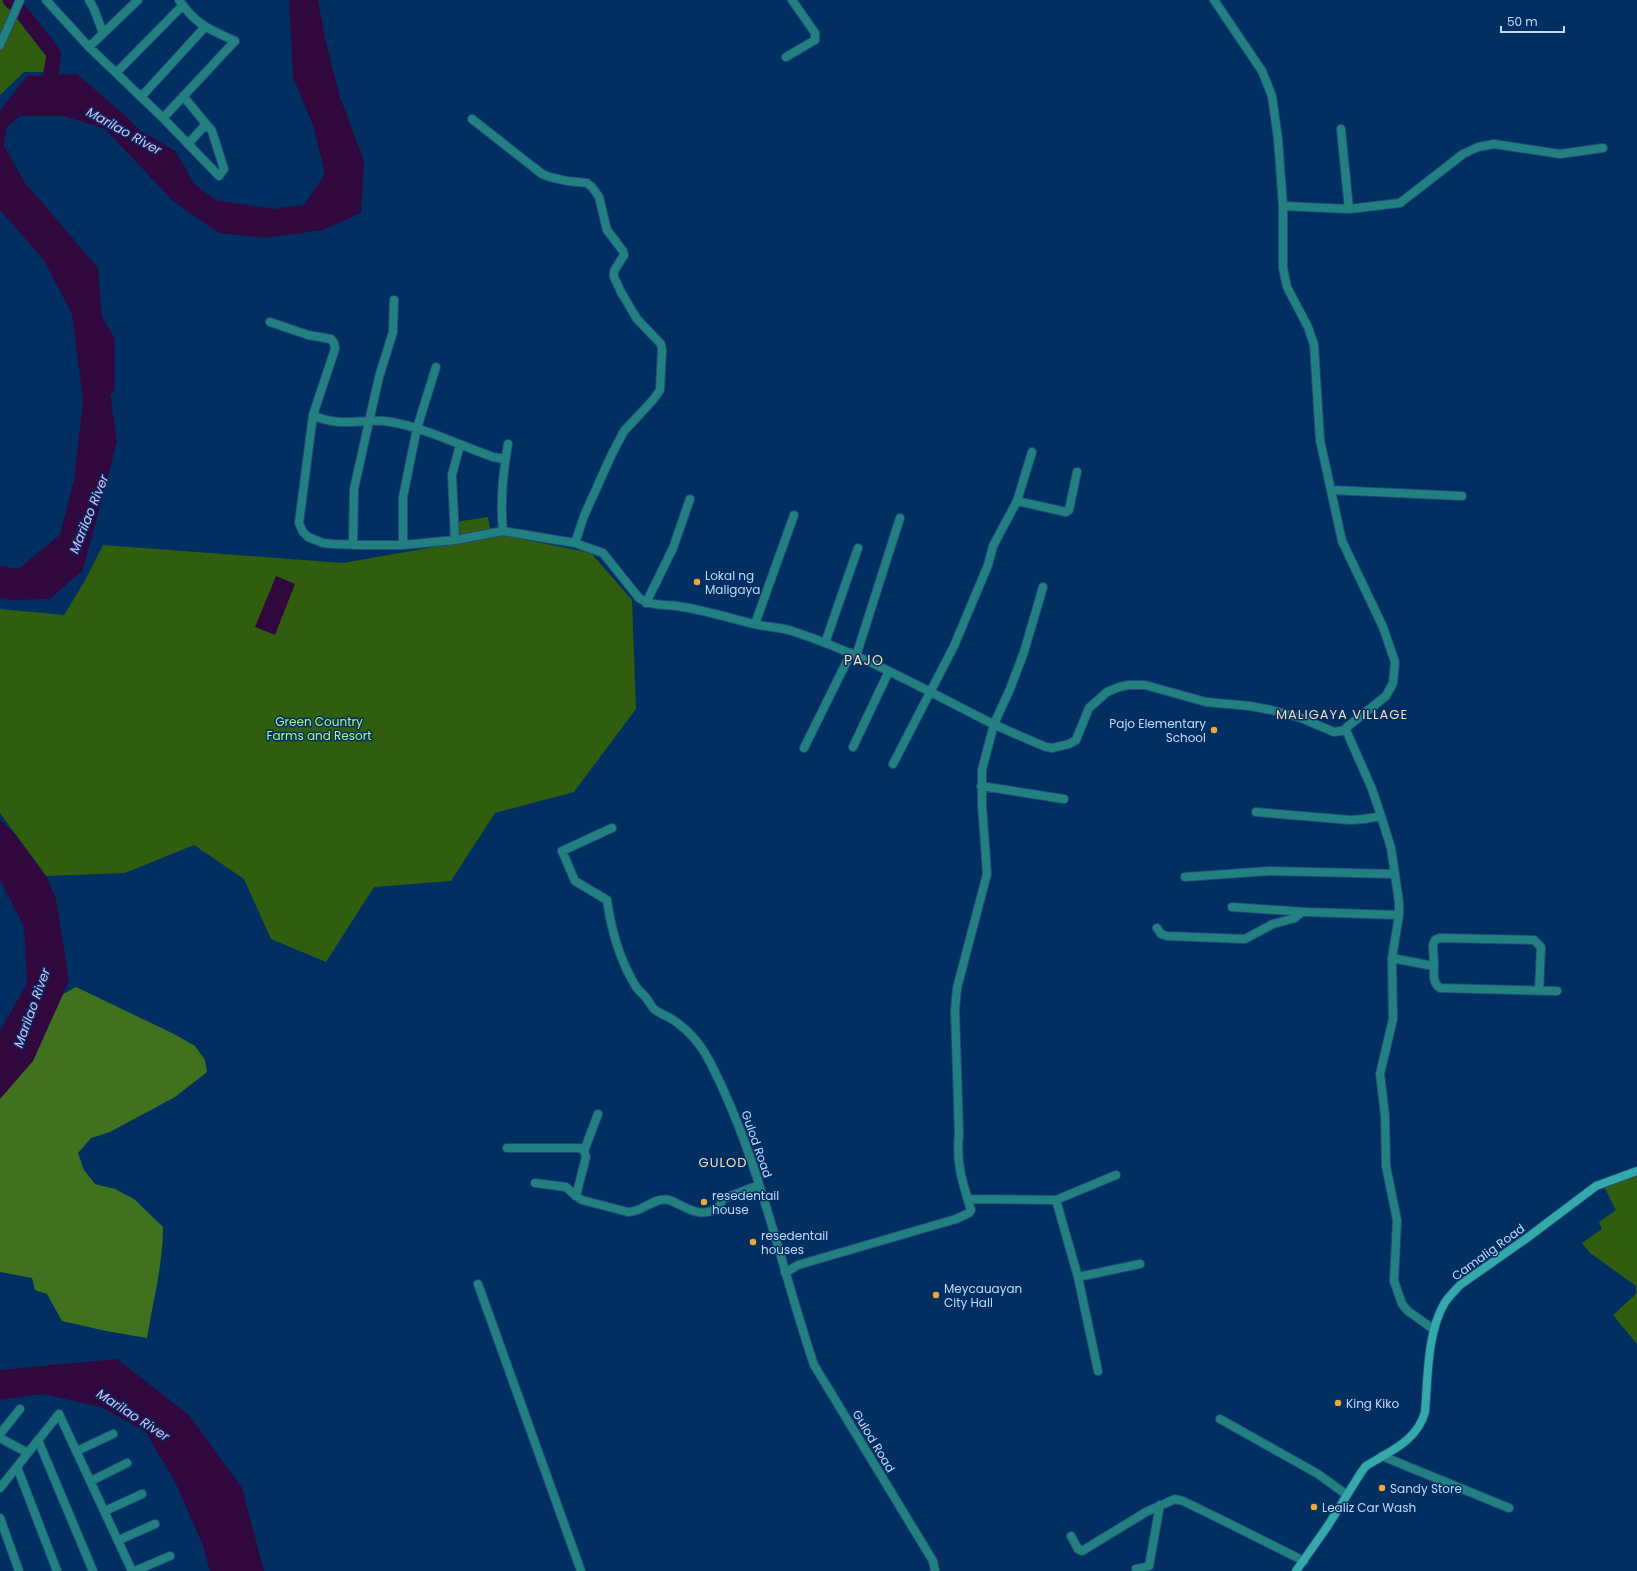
<svg xmlns="http://www.w3.org/2000/svg" width="1637" height="1571" font-family="Poppins,sans-serif">
<style>
.green{fill:#305d0e}
.forest{fill:#3f711e}
.water{fill:#30083e}
.lines{fill:none;stroke-linecap:round;stroke-linejoin:round}
.river{stroke:#30083e;stroke-width:15}
.street-casing{stroke:#214a7a;stroke-width:10}
.secondary-casing{stroke:#214a7a;stroke-width:10}
.street{stroke:#238081;stroke-width:8}
.secondary{stroke:#34a9a9;stroke-width:8}
.poi-dot{fill:#eca93a;stroke:#022f62;stroke-width:1.5}
.labels{text-anchor:middle;dominant-baseline:central;stroke-width:3;stroke-linejoin:round;paint-order:stroke}
.poi-label{font-size:12px;fill:#c2daf9;stroke:#022f62;text-anchor:start}
.park-label{font-size:12px;fill:#aff58a;stroke:#022f62}
.street-label{font-size:12px;fill:#c2daf9;stroke:#022f62}
.water-label{font-size:13px;font-style:italic;fill:#e4baf6;stroke:#022f62}
.neighbourhood-label{font-size:13px;letter-spacing:1px;fill:#fbdeb7;stroke:#022f62}
.quarter-label{font-size:14px;letter-spacing:1px;fill:#fbdeb7;stroke:#022f62}
</style>
<rect width="100%" height="100%" fill="#022f62"/>
<path class="green" d="M0 0H6L26 22 51 54 43 72H24L0 95Z
M488 517 491 533 458 539 455 522Z
M502 535 591 553 632 600 636 709 574 792 495 813 451 881 374 887 326 962 271 939 244 879 194 845 125 873 46 876 0 813V609L64 615 86 579 103 545 343 563Z
M1637 1171V1344L1613 1315 1636 1294V1286L1590 1253 1582 1243 1602 1229 1599 1222 1616 1210 1602 1183Z"/>
<path class="forest" d="M76 987 174 1034 195 1046 205 1060 207 1072 175 1097 110 1132 91 1138 78 1153 84 1170 95 1184 115 1189 134 1199 163 1227C163 1264 153 1302 147 1338L106 1331 62 1321 47 1294 35 1290 32 1278 0 1272V1085L54 999Z"/>
<path class="water" d="M289 0H318L325 39 340 97 364 161 361 213 323 230 265 238 219 233 174 202 105 129 64 116H20L7 127 0 167 29 187 98 268 105 356 117 442 83 570 50 599 12 600 0 598V566L18 569 60 535 74 480 83 401 72 314 43 259 0 210V111L27 76 77 74 127 117 177 170 215 200 273 209 304 205 325 174 314 128 293 77Z
M276 576 295 584 275 635 255 627Z
M0 820 15 834 46 876 56 899 69 981 33 1061 0 1099V1031L27 983 24 927 0 880Z
M117 1359 189 1415 242 1488 264 1571H210L202 1543 175 1482 145 1431 101 1407 43 1394 0 1400V1370Z"/>
<g class="lines">
<path class="river" d="M10 0 13 3
M22 13 54 54 48 94
M140 139 170 157 189 189
M0 154 22 193
M94 318 107 340V388"/>
<defs>
<path id="street" d="M46 0 89 47 163 118 235 41C209 29 196 25 179 0
M89 0 94 9 103 33
M0 45 20 0
M89 47 138 0
M786 57 815 40V33L792 0
M116 73 183 5
M141 97 205 27
M163 118 219 176 224 169 212 131 183 96
M472 119 542 174 550 177 567 181 587 183 592 187 599 197 607 230 623 251 624 255 614 271V277L621 292 637 319 661 344 662 350 660 390 653 400 624 431 611 456 584 516 575 543
M1341 129 1349 209
M188 144 206 124
M1283 206 1349 209 1400 203 1463 154 1478 147 1494 144 1560 154 1603 148
M270 322 308 335 331 339 334 343 335 349 313 415C341 429 363 417 391 422 426 428 459 445 493 457L505 459
M313 415 299 523 303 532 308 537 323 543 333 544 362 545H403L455 540 503 531 575 543 603 553 639 598C652 607 667 604 683 607 707 611 730 618 754 624 766 627 780 627 792 631 863 654 927 691 993 724 1011 732 1029 740 1046 747L1052 748 1069 744 1076 740 1089 708 1107 692 1119 687 1129 685H1145L1206 702 1250 706 1271 710 1301 718 1334 732 1346 730 1347 727 1386 696 1393 683 1395 662 1383 627 1342 541 1320 440 1314 345 1308 327 1287 287 1283 268V206L1278 139 1272 96 1262 71 1214 0
M1331 490 1462 496
M1017 501 1066 512 1069 510 1077 472
M503 531C500 503 503 472 508 444
M455 540 452 475 460 445
M353 545 354 489 379 377 393 332 394 300
M403 545V497L417 428 436 367
M646 603 673 548 690 499
M755 624 794 515
M825 643 858 548
M856 656 900 518
M1346 730 1372 789 1381 816 1391 848 1399 902V915L1392 958 1393 1019 1380 1074 1385 1115 1386 1166 1397 1220 1394 1281 1402 1304 1408 1311 1433 1329
M853 747 889 671
M804 748 851 653
M893 764 954 646 988 565 993 546 1017 501 1032 452
M981 786 1064 799
M1256 812 1350 820 1364 819 1381 816
M612 828 562 851 575 881 607 900C611 929 620 960 635 985 638 991 644 994 647 999 650 1003 651 1006 654 1009 660 1014 668 1016 675 1021 689 1031 702 1046 710 1062 759 1157 780 1264 814 1365L933 1561 935 1571
M1185 877 1269 871 1395 874
M1232 907 1306 912 1399 915
M1157 928 1161 934 1167 936 1245 939 1273 924 1295 918 1302 912
M1392 958 1428 965 1434 964C1434 972 1432 983 1440 988L1557 991
M1434 964 1433 945 1435 940 1440 938 1534 940 1541 947 1539 991
M507 1148H579L584 1150 586 1157 576 1196
M584 1151 598 1114
M535 1183 566 1187 576 1196 582 1200 628 1212C643 1212 653 1197 669 1200 673 1201 677 1204 680 1205 696 1213 702 1215 718 1209L723 1199 759 1185
M968 1199 1056 1200 1078 1277 1098 1371
M1056 1200 1116 1175
M785 1273 798 1265 956 1219 969 1213 971 1210C962 1181 956 1164 959 1134L955 1010 957 988 987 874 982 804V770L994 724 1010 689 1024 652 1043 587
M1078 1277 1140 1264
M478 1284 581 1571
M1220 1419 1318 1474 1347 1495
M0 1434 20 1409
M0 1438 28 1453
M38 1440 93 1571
M77 1451 113 1434
M1382 1456 1509 1508
M17 1467 57 1571
M91 1481 127 1463
M0 1488 59 1414 132 1571
M105 1511 142 1494
M0 1518 19 1571
M1071 1536 1078 1549 1082 1551 1146 1512 1175 1499 1183 1501 1222 1520 1304 1561
M119 1540 155 1524
M1136 1569 1149 1566 1160 1505
M135 1571 170 1556"/>
<path id="secondary" d="M1296 1571 1327 1527 1362 1471 1366 1466C1390 1451 1417 1441 1425 1412 1428 1377 1427 1334 1444 1304 1448 1297 1455 1291 1460 1285L1527 1238 1596 1186 1637 1171"/>
</defs>
<use href="#street" class="street-casing"/>
<use href="#secondary" class="secondary-casing"/>
<use href="#street" class="street"/>
<use href="#secondary" class="secondary"/>
</g>
<g class="poi-dot">
<circle cx="697" cy="582" r="4"/>
<circle cx="1214" cy="730" r="4"/>
<circle cx="704" cy="1202" r="4"/>
<circle cx="753" cy="1242" r="4"/>
<circle cx="936" cy="1295" r="4"/>
<circle cx="1338" cy="1403" r="4"/>
<circle cx="1382" cy="1488" r="4"/>
<circle cx="1314" cy="1507" r="4"/>
</g>
<g class="labels">
<g class="poi-label">
<text x="705" y="575">Lokal ng<tspan x="705" dy="14">Maligaya</tspan></text>
<text x="1206" y="723" text-anchor="end">Pajo Elementary<tspan x="1206" dy="14">School</tspan></text>
<text x="712" y="1195">resedentail<tspan x="712" dy="14">house</tspan></text>
<text x="761" y="1235">resedentail<tspan x="761" dy="14">houses</tspan></text>
<text x="944" y="1288">Meycauayan<tspan x="944" dy="14">City Hall</tspan></text>
<text x="1346" y="1403">King Kiko</text>
<text x="1390" y="1488">Sandy Store</text>
<text x="1322" y="1507">Lealiz Car Wash</text>
</g>
<g class="park-label">
<text x="319" y="721">Green Country<tspan x="319" dy="14">Farms and Resort</tspan></text>
</g>
<g class="street-label">
<text transform="translate(757 1144) rotate(71)">Gulod Road</text>
<text transform="translate(1488 1252) rotate(-36)">Camalig Road</text>
<text transform="translate(874 1441) rotate(59)">Gulod Road</text>
</g>
<g class="water-label">
<text transform="translate(124 131) rotate(29)">Marilao River</text>
<text transform="translate(89 514) rotate(-68)">Marilao River</text>
<text transform="translate(32 1008) rotate(-70)">Marilao River</text>
<text transform="translate(133 1415) rotate(33)">Marilao River</text>
</g>
<g class="neighbourhood-label">
<text x="1342" y="714">MALIGAYA VILLAGE</text>
<text x="723" y="1162">GULOD</text>
</g>
<g class="quarter-label">
<text x="864" y="660">PAJO</text>
</g>
</g>
<path d="M1501 26v6h63v-6" fill="none" stroke="#c2daf9" stroke-width="2"/>
<text x="1507" y="26" font-size="12" fill="#c2daf9" stroke="#022f62" stroke-width="3" paint-order="stroke">50 m</text>
</svg>
